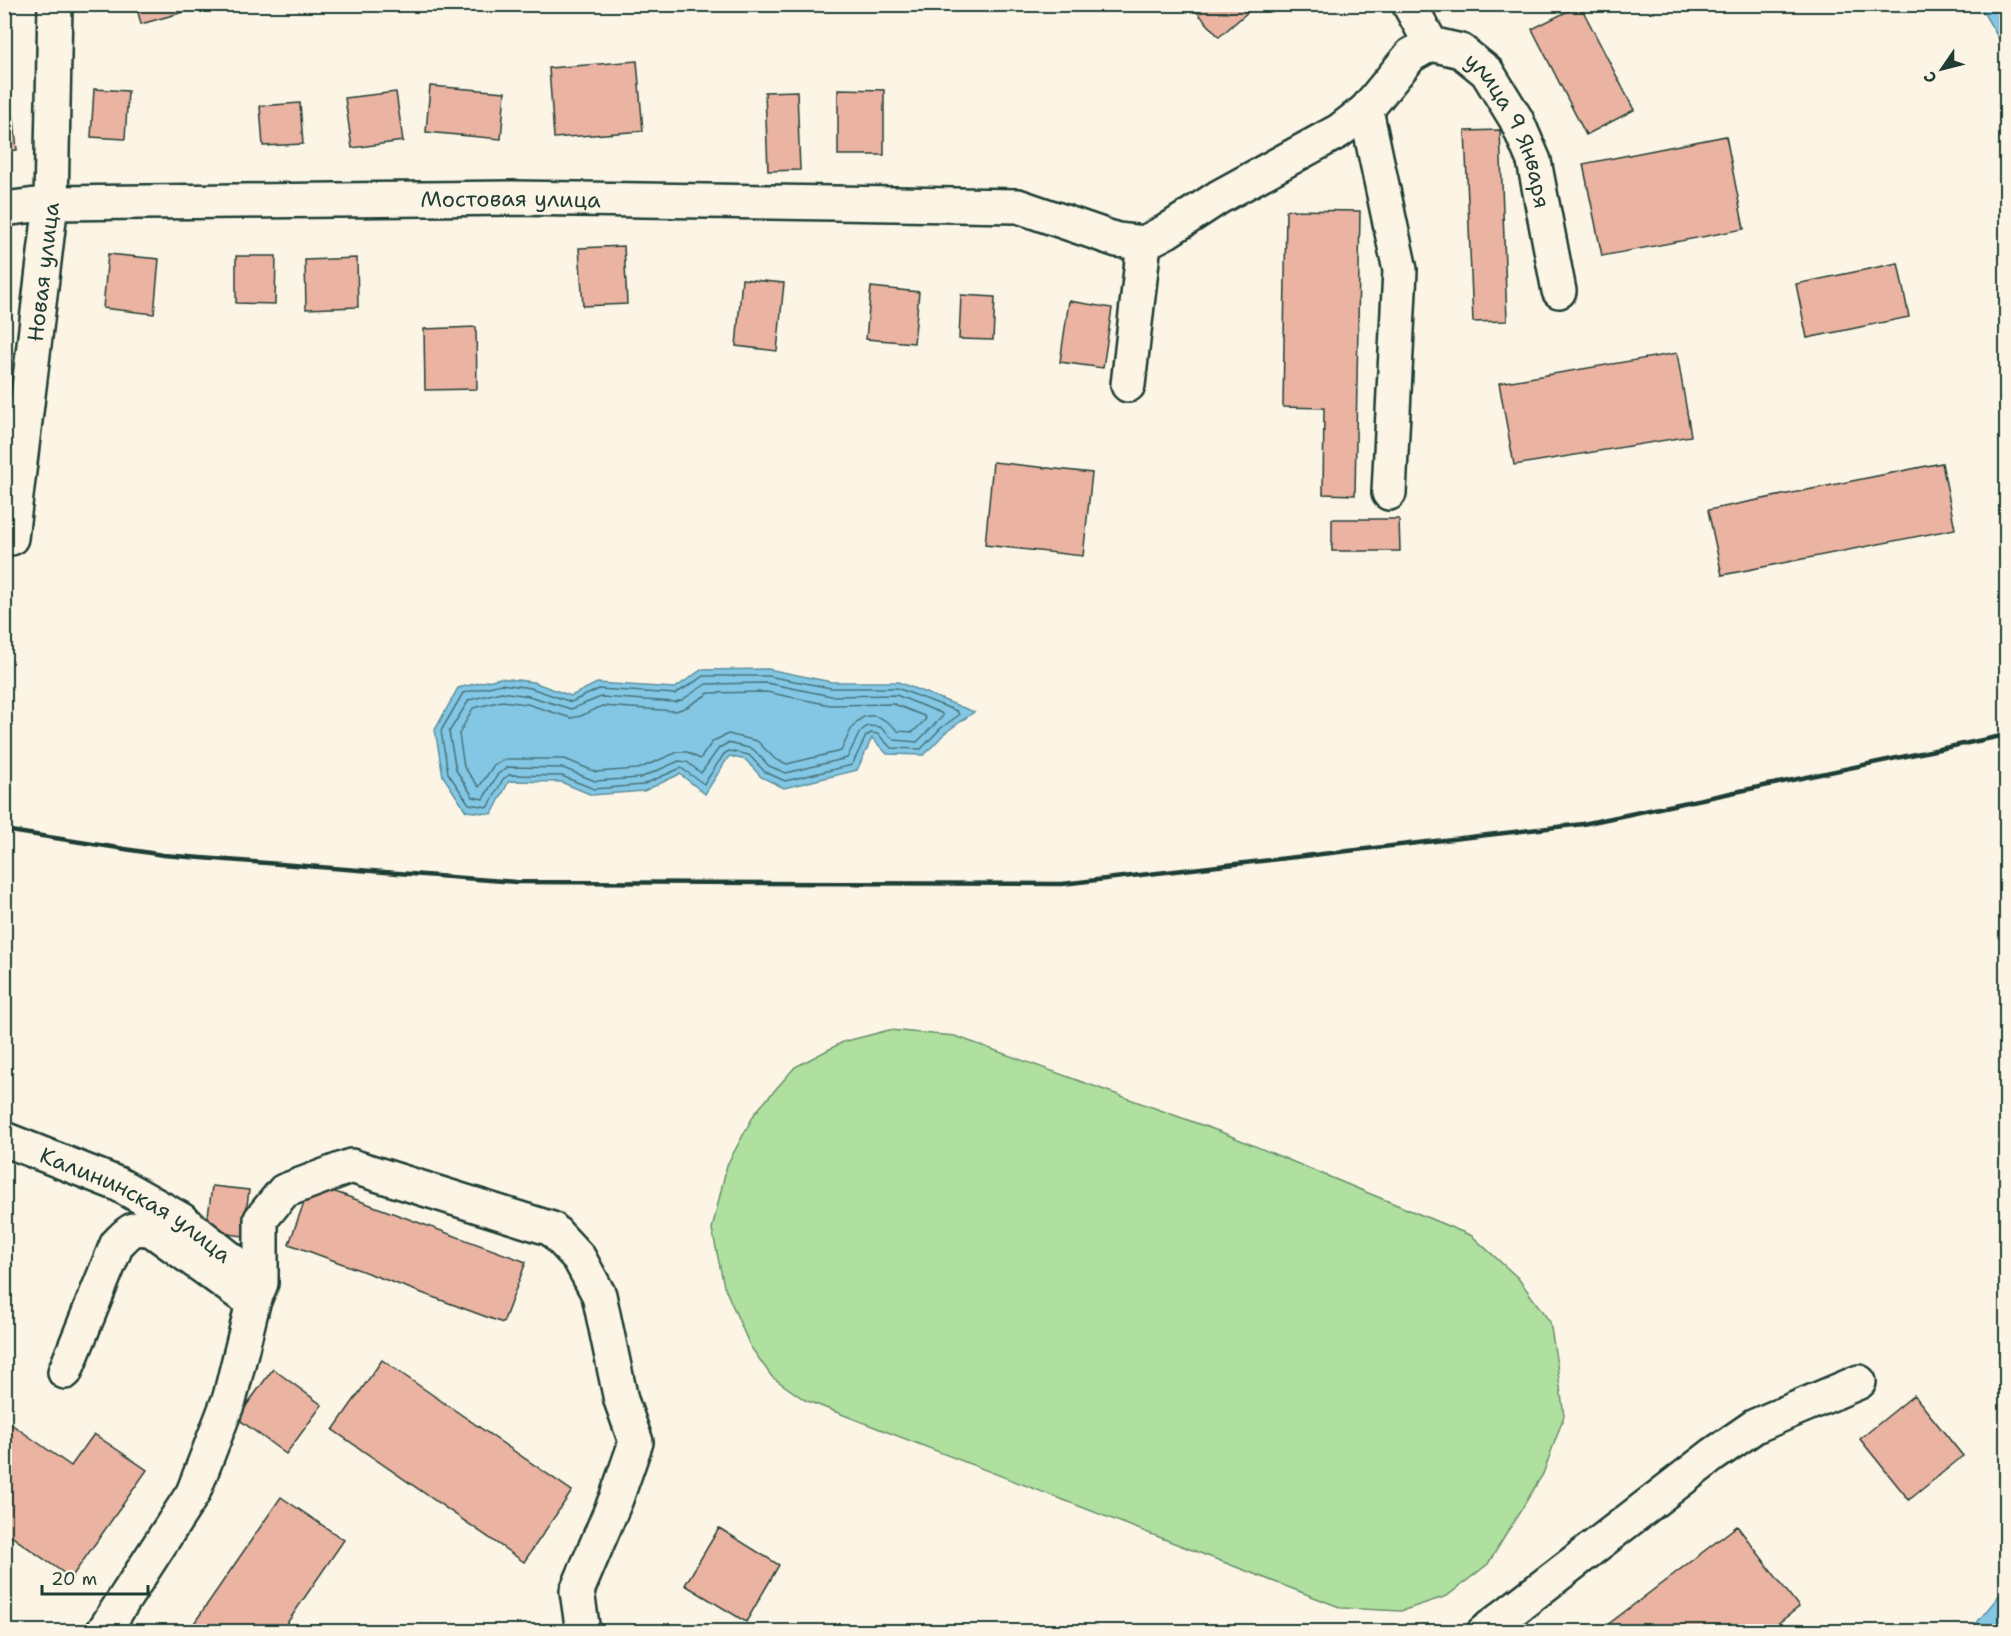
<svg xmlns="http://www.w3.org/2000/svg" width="2011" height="1636" font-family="'Shantell Sans',sans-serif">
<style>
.green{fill:#afe0a0;stroke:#678e6a;stroke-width:1.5}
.water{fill:#84c7e5;stroke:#5c909e;stroke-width:1.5}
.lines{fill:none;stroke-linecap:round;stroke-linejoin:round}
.shore{stroke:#47747b;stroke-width:1.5}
.building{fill:#ebb3a1;stroke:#1f3d34;stroke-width:1.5}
.minor-casing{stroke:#1f3d34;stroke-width:38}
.minor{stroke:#fcf5e5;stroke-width:33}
.rail{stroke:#1f3d34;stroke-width:4.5}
.labels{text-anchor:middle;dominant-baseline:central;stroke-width:6;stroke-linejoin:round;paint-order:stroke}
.street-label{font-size:22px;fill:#1f3d34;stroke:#fcf5e5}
</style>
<rect width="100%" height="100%" fill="#fcf5e5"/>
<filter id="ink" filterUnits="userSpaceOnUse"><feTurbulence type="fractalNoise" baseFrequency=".0167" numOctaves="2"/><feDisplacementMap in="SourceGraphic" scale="12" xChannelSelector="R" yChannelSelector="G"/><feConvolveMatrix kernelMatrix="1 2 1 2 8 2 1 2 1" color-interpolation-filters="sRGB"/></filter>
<g filter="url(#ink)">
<path class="green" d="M889 1030 955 1036 1221 1132 1472 1236 1518 1278 1550 1322 1557 1365 1564 1416 1543 1474 1488 1564 1447 1596 1401 1611 1342 1608 805 1400 772 1377 750 1346 724 1286 712 1229 727 1165 755 1113 795 1067 843 1042Z"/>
<path class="water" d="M1979 5H2006V51Z
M768 669 831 682H898L974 712 946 732 924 755 887 754 872 738 857 770 784 788 761 777 746 760 729 756 705 794 680 774 644 791 592 795 561 782 509 781 492 814 466 811 443 776 435 730 458 688 500 678 533 682 571 696 597 683 675 688 701 670Z
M2006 1587V1631H1970Z"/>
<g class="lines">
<path class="shore" d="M768 676 831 688H897L957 711 959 715 941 728 921 749 891 748 878 734 871 733 866 736 852 765 785 781 765 772 749 755 729 751 724 754 704 784 681 768 642 785 594 789 562 776 509 775 503 779 489 806 487 807 469 804 448 773 441 731 463 693 501 684 531 688 571 702 599 689 675 694 704 676Z
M767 683 831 696 896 695 941 713 943 716 917 742 894 740 880 727 867 726 860 732 847 758 786 773 769 766 753 749 728 743 719 748 701 773 687 762 679 761 640 778 595 781 563 768 508 767 498 774 483 799 473 797 456 770 449 732 469 700 501 692 529 696 571 709 601 697 675 702 682 700 706 684Z
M766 692 830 705 894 704 924 716 926 719 913 732 898 731C885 718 866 706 852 728 848 735 845 743 841 751L787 764 775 759 757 741 728 734 713 741 700 759 687 752H678L638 769 596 772 565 759H506L494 765 479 787 464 767 459 734 473 708 502 701 527 704 571 718 581 716 602 706 676 711 687 707 709 693Z"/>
</g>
<path class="building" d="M136 4H212L141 24Z
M1190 4H1257L1219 37Z
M1580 5 1634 110 1586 135 1532 29Z
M637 61 643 131 554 138 549 68Z
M430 86 505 92 501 139 426 132Z
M94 89 128 91 125 139 91 137Z
M838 89 884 90V155H838Z
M797 91 800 170 768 171 765 92Z
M396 92 403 141 352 148 345 98Z
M300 103 303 144 263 146 260 106Z
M13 109 17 150 4 151V110Z
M1500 130 1507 321 1473 322 1465 131Z
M1726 136 1744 229 1602 256 1583 164Z
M1286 210 1360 211 1355 495 1323 494 1324 408 1283 407Z
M624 246 627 304 583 306 579 248Z
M108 254 159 259 154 314 103 308Z
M236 256H276L275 304 236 303Z
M357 258 358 307 306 309 305 260Z
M1898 263 1909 317 1807 338 1796 284Z
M742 279 784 283 777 351 736 346Z
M871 287 919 292 914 343 866 339Z
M961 295 995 297 993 340 959 339Z
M1069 301 1112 308 1103 368 1060 362Z
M476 327 477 389 425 390 424 329Z
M1677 353 1691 436 1514 465 1499 383Z
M993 462 1092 473 1083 556 985 545Z
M1942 463 1955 529 1722 575 1708 510Z
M1332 519H1399L1400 551H1332Z
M311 1183 526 1262 503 1323 289 1244Z
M212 1186 249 1190 243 1236 206 1231Z
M382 1360 572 1491 524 1562 333 1430Z
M273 1369 322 1405 286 1454 237 1418Z
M1914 1395 1963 1456 1909 1500 1860 1439Z
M4 1419 71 1466 94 1434 147 1470 71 1578 4 1531Z
M281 1497 344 1540 281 1632H188Z
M1737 1526 1799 1607 1767 1632H1598Z
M719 1528 779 1565 746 1622 685 1585Z"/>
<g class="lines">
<defs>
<g id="minor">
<path id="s1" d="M1409 4 1431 44 1461 51 1487 72 1516 119 1534 161 1559 291"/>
<path d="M1366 110 1400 270 1389 493"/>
<path id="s2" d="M4 209 51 203 513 198 1018 206 1117 240 1144 243 1167 231 1219 197 1339 131 1366 110 1411 55 1431 44"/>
<path d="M1128 385 1144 243"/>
<path id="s3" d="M11 538 51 203 55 4"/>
<path id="s4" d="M4 1139 118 1184 180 1219 248 1273"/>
<path d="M65 1372 117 1244C130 1231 132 1226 152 1230L253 1303"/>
<path d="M103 1632 193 1493 230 1397 253 1303 261 1283V1219L284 1191 351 1166 552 1229 579 1258 599 1295 621 1400 636 1442 616 1499 577 1591 583 1632"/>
<path d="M1484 1632 1713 1455 1755 1426 1859 1382"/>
</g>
</defs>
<use href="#minor" class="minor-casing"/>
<use href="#minor" class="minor"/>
<path class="rail" d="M4 830 163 855 516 882 1062 884 1583 824 2006 735"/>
</g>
</g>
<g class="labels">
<g class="street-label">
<text stroke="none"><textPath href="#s1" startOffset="172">улица 9 Января</textPath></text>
<text stroke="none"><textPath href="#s2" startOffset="507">Мостовая улица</textPath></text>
<text stroke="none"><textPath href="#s3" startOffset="268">Новая улица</textPath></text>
<text stroke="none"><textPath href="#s4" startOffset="148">Калининская улица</textPath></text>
</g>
</g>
<rect width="2011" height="1636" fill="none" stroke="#fcf5e5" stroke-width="24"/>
<rect x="12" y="12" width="1987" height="1612" fill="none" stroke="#1f3d34" stroke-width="2" filter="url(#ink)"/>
<g transform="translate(1942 69) rotate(235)" stroke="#fcf5e5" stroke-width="4.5" paint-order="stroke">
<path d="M0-4.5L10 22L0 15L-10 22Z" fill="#1f3d34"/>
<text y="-9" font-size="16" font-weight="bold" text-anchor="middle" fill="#1f3d34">С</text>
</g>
<path d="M42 1585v9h106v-9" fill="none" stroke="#1f3d34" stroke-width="3"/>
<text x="51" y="1585" font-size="18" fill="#1f3d34" stroke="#fcf5e5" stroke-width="4.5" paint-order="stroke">20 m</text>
</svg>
